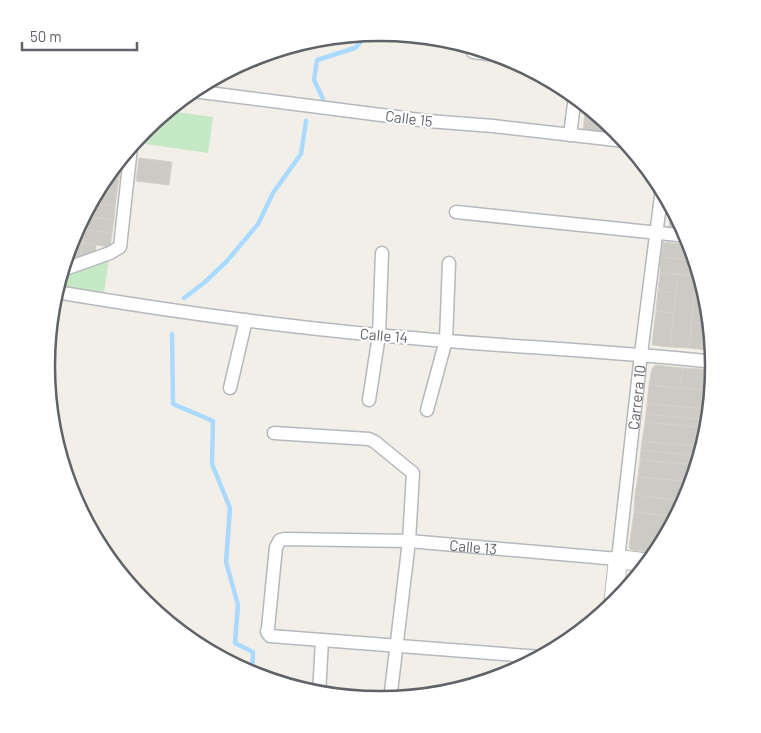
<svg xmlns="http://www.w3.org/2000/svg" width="761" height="733" font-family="Barlow,sans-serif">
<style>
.green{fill:#c5e8c5}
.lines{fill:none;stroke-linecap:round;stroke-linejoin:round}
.stream{stroke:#aadaff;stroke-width:4.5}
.building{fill:#cccac5;stroke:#d6d1c6}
.minor-casing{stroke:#b5b8bc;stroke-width:15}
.secondary-casing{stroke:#b6babf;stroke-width:20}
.minor{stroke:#fff;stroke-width:12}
.secondary{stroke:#fff;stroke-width:18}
.labels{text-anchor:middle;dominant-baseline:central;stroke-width:4.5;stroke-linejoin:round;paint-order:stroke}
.street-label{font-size:15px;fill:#5f6368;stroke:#fff}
.rim{fill:none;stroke:#5f6368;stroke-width:2.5}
</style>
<rect width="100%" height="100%" fill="#f1efe8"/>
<path class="green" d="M168 111 213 117 208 153 146 144 148 127Z
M109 259 104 292 58 286 61 275Z"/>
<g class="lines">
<path class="stream" d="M323 99 314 80 317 60 355 48 368 34
M184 298 205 282 227 261 258 224 273 193 301 154 306 121
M172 334 173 404 213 421 212 464 230 508 226 562 238 605 235 643 253 652 252 675"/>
</g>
<path class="building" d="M585 113 597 114 621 135 583 131Z
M139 158 172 162 169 185 136 181Z
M116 164 121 165 119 178 106 177Z
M106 177 119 178 117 192 98 190Z
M98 190 117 192 115 206 91 203Z
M91 203 115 206 114 220 86 216Z
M671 210 674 211 685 230 669 228Z
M84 216H86L84 230 77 229Z
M86 216 114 220 112 233 84 230Z
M77 229 84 230 83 243 71 242Z
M84 230 112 233 110 247 83 243Z
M71 242 83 243 81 257 67 256Z
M663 242 691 245 696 261 661 257Z
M83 243 96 245 95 254 81 257Z
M661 257 696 261 697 266 696 276 660 273Z
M660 273 678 274 676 293 658 291Z
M678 274 696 276 689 348 670 347Z
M696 276H701L708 302 710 323 707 350 689 348Z
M658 291 676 293 674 313 656 311Z
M656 311 674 313 670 347 652 345Z
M710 323 713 351 707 350Z
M655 365 683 368 680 388 649 385 652 369Z
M683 368 714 370 712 391 680 388Z
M649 385 712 391 710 409 647 404Z
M647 404 710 409 709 420 646 414Z
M646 414 709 420 708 428 645 422Z
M645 422 708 428V432L703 447 642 441Z
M642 441 703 447 701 456 641 450Z
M641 450 701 456 698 465 640 460Z
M640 460 698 465 693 482 638 477Z
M638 477 693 482 686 501 635 495Z
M635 495 686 501 677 517 634 512Z
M634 512 677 517 658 553 632 550 629 548Z
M631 575 639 576 626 590 627 579Z"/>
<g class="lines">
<defs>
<g id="minor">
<path d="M473 52 497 55"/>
<path d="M193 91 428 121 493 126 625 141"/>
<path d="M570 135 575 96"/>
<path d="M456 212 688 236"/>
<path d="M62 270 110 253 120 247 131 147"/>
<path d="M56 292C163 310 270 325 378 335 490 346 602 350 714 362"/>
<path d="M230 388 246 320"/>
<path d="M369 400 379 335 382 253"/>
<path d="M427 410 446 340 449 263"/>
<path d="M274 433 369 439 375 442 413 473 409 541 390 700"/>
<path id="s1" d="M541 657 270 636 267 632 268 628 276 547 280 540 285 539 409 541 618 559 641 354 662 188"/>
<path d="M319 694 322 640"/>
</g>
<path id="secondary" d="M613 606 618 559 650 563"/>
</defs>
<use href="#minor" class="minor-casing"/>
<use href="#secondary" class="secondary-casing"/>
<use href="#minor" class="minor"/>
<use href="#secondary" class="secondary"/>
</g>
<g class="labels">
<g class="street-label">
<text transform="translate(409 118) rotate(7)">Calle 15</text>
<text transform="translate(384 335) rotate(5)">Calle 14</text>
<text stroke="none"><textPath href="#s1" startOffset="872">Carrera 10</textPath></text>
<text stroke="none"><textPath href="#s1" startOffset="564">Calle 13</textPath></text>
</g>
</g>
<path d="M0 0H761V733H0ZM55 366a325 325 0 1 1 650 0a325 325 0 1 1-650 0Z" fill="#fff" fill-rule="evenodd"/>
<path class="rim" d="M55 366a325 325 0 1 1 650 0a325 325 0 1 1-650 0Z"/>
<path d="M22 42v8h115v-8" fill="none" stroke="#5f6368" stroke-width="2.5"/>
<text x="30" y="42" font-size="15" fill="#5f6368" stroke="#ffffff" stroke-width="4" paint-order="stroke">50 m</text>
</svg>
